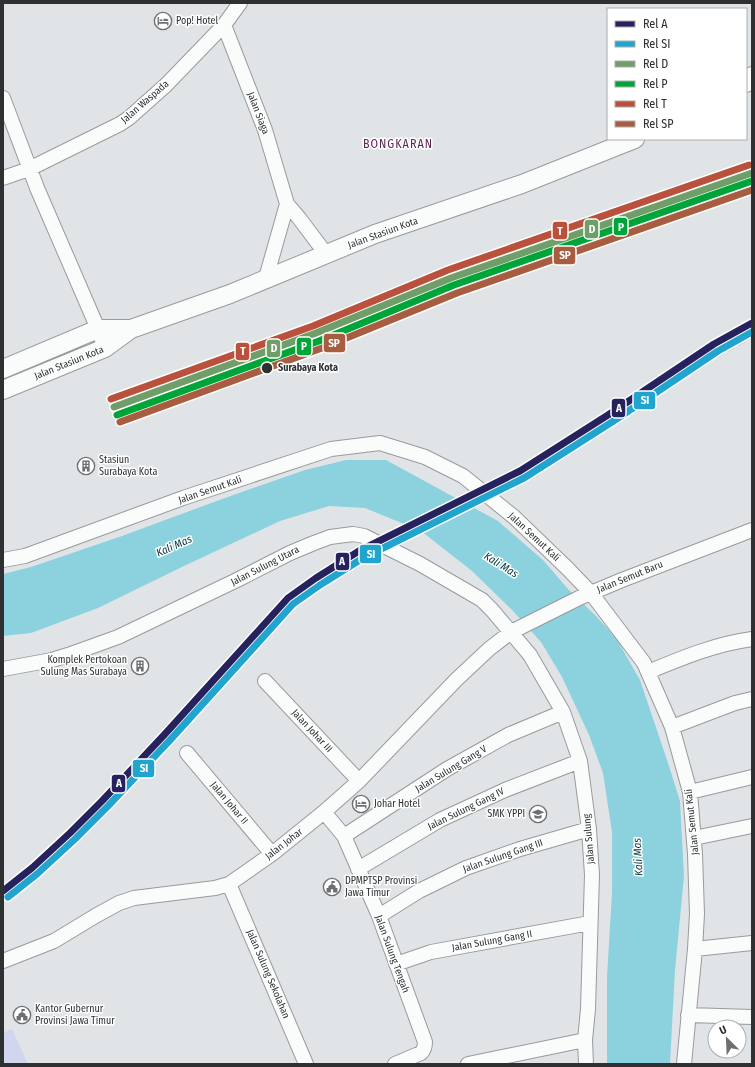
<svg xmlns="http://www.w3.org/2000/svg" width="755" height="1067" font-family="'Fira Sans Condensed',sans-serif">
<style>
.green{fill:#d2d5ee}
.water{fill:#8cd2de}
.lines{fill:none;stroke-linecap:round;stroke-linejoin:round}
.minor-casing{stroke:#989a9c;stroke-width:16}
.major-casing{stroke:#989a9c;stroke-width:20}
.minor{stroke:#fafbfb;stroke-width:14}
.major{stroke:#fafbfb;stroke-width:18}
.rail{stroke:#d3d3d3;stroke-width:3;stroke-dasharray:8 4;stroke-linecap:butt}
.rail-1-casing{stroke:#fff;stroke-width:10}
.rail-2-casing{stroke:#fff;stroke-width:10}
.rail-3-casing{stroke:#fff;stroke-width:10}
.rail-4-casing{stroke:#fff;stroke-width:10}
.rail-5-casing{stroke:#fff;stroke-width:10}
.rail-6-casing{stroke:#fff;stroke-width:10}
.rail-1{stroke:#26225e;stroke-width:7}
.rail-2{stroke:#21a5ce;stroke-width:7}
.rail-3{stroke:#6f9e68;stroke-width:7}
.rail-4{stroke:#00a53a;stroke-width:7}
.rail-5{stroke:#ba513d;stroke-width:7}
.rail-6{stroke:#a95d40;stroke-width:7}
.stop-dot{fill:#2e3032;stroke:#fff;stroke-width:1.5}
.labels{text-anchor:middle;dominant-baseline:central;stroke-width:3;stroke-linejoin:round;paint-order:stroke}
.poi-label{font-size:10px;fill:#2e3032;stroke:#fff;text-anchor:start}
.street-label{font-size:10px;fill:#2e3032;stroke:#fff}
.stop-label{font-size:10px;font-weight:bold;fill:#2e3032;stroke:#fff;text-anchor:start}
.water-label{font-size:11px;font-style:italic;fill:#02343b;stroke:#fff}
.quarter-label{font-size:12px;letter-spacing:1px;fill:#5d2652;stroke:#fff}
.line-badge{stroke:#fff;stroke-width:1.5}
.badge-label{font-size:11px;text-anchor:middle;font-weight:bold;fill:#fff}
</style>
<rect width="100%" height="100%" fill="#e1e4e6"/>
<path class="green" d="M12 1029 28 1064H3V1033Z"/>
<path class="water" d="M346 460H386L498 521 543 560 568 589 596 616 616 638 640 680 668 763 680 801 684 876 675 970 670 1064H607V977L612 892V832L603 773 589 735 562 677 541 642 512 610 472 571 421 531 365 508 329 506 280 521 184 566 98 608 31 633 3 636V574L31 567 122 536 222 499 305 470Z"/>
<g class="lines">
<defs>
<path id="minor" d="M224 25 265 130 287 204 299 218 326 254
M3 98 37 188 98 329 105 348
M3 178 29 169 120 124 129 118 166 85 224 25 240 3
M266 278 287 204
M3 560 25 556 183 498 331 449 380 443 425 457 463 476 514 517 567 568 591 593 644 663 672 727 690 792 695 854 697 914 695 949 684 1064
M3 669 52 660 68 655 118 637 237 580 290 553 314 543 330 537 353 534 364 536 420 564 482 600 492 610 530 655 563 712 580 761 589 829 592 875 588 1009 585 1040 586 1064
M648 672C682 658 715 644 752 639
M265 681 359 781
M672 727 735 703 752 699
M187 753 272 854
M690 792 752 777
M324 812 344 836 379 916 425 1042C425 1047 424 1050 421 1053L395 1064
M344 836 447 769 508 735 563 712
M694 838 752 826
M358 869 440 820 505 790 580 761
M229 884 306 1064
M379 916 419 891 466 868 520 849 589 829
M695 949 752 943
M3 961 54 941 97 915 119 903 134 898 215 888 229 884 272 854 324 812 359 781 456 680 489 649 511 632 579 598 622 580 752 530
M396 964 431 952 590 923
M688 1015 752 1017
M468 1064 585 1040"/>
<path id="major" d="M746 83 752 76
M3 369 98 329H131
M3 390 105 348 131 329 230 294 375 234 522 184 635 139"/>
</defs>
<use href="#minor" class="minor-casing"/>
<use href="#major" class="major-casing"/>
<use href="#minor" class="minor"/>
<use href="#major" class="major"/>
<path class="rail" d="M520 471 605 425 714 358 752 337"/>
<defs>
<path id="rail-1" d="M3 891 32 868 70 833 102 801 165 734 288 598 316 578 359 551 520 471 608 415 714 344 752 323"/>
<path id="rail-2" d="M8 897 37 874 75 839 108 806 171 739 293 604 320 585 363 558 524 478 612 422 718 351 752 332"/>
<path id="rail-3" d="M114 407 316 333 451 278 752 173"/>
<path id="rail-4" d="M117 415 319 341 454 285 752 181"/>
<path id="rail-5" d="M111 399 313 326 448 270 749 165"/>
<path id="rail-6" d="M120 422 322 348 457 293 752 190"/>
</defs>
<use href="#rail-1" class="rail-1-casing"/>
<use href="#rail-2" class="rail-2-casing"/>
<use href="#rail-3" class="rail-3-casing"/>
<use href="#rail-4" class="rail-4-casing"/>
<use href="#rail-5" class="rail-5-casing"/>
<use href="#rail-6" class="rail-6-casing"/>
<use href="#rail-1" class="rail-1"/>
<use href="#rail-2" class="rail-2"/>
<use href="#rail-3" class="rail-3"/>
<use href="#rail-4" class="rail-4"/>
<use href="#rail-5" class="rail-5"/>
<use href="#rail-6" class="rail-6"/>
</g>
<defs>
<symbol id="hotel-ring" viewBox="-11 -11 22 22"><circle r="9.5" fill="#fff" stroke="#6d6f71" stroke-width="1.5"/><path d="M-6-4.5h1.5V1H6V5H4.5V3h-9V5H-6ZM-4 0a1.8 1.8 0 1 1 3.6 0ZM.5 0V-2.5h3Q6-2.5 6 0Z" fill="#6d6f71"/></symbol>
<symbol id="building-ring" viewBox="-11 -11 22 22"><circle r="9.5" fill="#fff" stroke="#6d6f71" stroke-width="1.5"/><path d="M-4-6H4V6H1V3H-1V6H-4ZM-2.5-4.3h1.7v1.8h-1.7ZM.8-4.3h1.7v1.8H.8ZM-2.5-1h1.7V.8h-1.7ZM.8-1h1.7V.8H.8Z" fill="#6d6f71"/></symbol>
<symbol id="school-ring" viewBox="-11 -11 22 22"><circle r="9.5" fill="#fff" stroke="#6d6f71" stroke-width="1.5"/><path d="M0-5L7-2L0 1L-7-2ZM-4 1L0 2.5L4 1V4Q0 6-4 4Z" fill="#6d6f71"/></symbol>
<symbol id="civic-ring" viewBox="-11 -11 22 22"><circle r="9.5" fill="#fff" stroke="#6d6f71" stroke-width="1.5"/><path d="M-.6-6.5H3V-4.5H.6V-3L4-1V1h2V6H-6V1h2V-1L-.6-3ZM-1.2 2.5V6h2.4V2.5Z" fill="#6d6f71"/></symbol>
</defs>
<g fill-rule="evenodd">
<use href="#hotel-ring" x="153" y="11" width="20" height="20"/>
<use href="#building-ring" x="76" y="456" width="20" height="20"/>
<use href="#building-ring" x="130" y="656" width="20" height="20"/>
<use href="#hotel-ring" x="351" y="794" width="20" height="20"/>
<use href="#school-ring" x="528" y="804" width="20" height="20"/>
<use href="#civic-ring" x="322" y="877" width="20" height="20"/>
<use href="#civic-ring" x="12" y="1005" width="20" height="20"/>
</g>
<circle class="stop-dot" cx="267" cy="368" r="6"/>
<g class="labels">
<g class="poi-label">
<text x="176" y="21">Pop! Hotel</text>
<text x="99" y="460">Stasiun<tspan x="99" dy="12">Surabaya Kota</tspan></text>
<text x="127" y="660" text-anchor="end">Komplek Pertokoan<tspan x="127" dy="12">Sulung Mas Surabaya</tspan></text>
<text x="374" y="804">Johar Hotel</text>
<text x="525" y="814" text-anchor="end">SMK YPPI</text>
<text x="345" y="881">DPMPTSP Provinsi<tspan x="345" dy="12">Jawa Timur</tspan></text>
<text x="35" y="1009">Kantor Gubernur<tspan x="35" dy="12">Provinsi Jawa Timur</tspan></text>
</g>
<g class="street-label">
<text transform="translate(145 102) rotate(-41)">Jalan Waspada</text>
<text transform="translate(258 113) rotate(69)">Jalan Siaga</text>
<text transform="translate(383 233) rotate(-20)">Jalan Stasiun Kota</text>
<text transform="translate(69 363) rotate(-22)">Jalan Stasiun Kota</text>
<text transform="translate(210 490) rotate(-19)">Jalan Semut Kali</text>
<text transform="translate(534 537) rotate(43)">Jalan Semut Kali</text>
<text transform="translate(265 566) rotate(-27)">Jalan Sulung Utara</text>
<text transform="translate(630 577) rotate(-22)">Jalan Semut Baru</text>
<text transform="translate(312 731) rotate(47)">Jalan Johar III</text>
<text transform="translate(451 769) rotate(-31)">Jalan Sulung Gang V</text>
<text transform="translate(229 803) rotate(50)">Jalan Johar II</text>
<text transform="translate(466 809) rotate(-26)">Jalan Sulung Gang IV</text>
<text transform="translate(692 822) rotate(-96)">Jalan Semut Kali</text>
<text transform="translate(589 839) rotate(-95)">Jalan Sulung</text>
<text transform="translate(284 844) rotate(-38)">Jalan Johar</text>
<text transform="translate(503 856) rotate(-19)">Jalan Sulung Gang III</text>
<text transform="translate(492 941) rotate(-10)">Jalan Sulung Gang II</text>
<text transform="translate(392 954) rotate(70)">Jalan Sulung Tengah</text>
<text transform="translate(268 974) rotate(67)">Jalan Sulung Sekolahan</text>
</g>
<g class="stop-label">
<text x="278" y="368">Surabaya Kota</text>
</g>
<g class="water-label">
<text transform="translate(174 546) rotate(-24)">Kali Mas</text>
<text transform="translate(501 565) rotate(32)">Kali Mas</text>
<text transform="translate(638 857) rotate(-93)">Kali Mas</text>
</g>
<g class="quarter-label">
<text x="398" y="144">BONGKARAN</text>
</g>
</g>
<g class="line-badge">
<rect x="613" y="217" width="15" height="19" rx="4" fill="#00a53a"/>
<rect x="584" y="219" width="15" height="20" rx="4" fill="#6f9e68"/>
<rect x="552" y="221" width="16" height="19" rx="4" fill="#ba513d"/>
<rect x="553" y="246" width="23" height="19" rx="4" fill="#a95d40"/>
<rect x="323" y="333" width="23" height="20" rx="4" fill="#a95d40"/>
<rect x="296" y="337" width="16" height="19" rx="4" fill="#00a53a"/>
<rect x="266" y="339" width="15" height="19" rx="4" fill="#6f9e68"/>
<rect x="235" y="342" width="15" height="19" rx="4" fill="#ba513d"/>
<rect x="633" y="391" width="23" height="19" rx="4" fill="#21a5ce"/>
<rect x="611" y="398" width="15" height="20" rx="4" fill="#26225e"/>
<rect x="359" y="544" width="23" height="20" rx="4" fill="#21a5ce"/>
<rect x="335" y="552" width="15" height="19" rx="4" fill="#26225e"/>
<rect x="132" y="759" width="23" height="19" rx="4" fill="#21a5ce"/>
<rect x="111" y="774" width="15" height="19" rx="4" fill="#26225e"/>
</g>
<g class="badge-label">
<text x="621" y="231">P</text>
<text x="592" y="233">D</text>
<text x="560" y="235">T</text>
<text x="565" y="259">SP</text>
<text x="334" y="347">SP</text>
<text x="304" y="350">P</text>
<text x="274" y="352">D</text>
<text x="243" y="355">T</text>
<text x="645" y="404">SI</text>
<text x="619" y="412">A</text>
<text x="371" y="558">SI</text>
<text x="342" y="565">A</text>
<text x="144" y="772">SI</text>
<text x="119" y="787">A</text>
</g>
<rect width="755" height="1067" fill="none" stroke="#2e3032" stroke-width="8"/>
<rect x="607" y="8" width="140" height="132" fill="#ffffff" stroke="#abacad"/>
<rect x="615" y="21" width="20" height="6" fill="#26225e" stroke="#abacad"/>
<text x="643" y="28" font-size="12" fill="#2e3032">Rel A</text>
<rect x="615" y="41" width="20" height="6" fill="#21a5ce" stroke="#abacad"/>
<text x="643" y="48" font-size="12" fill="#2e3032">Rel SI</text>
<rect x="615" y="61" width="20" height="6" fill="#6f9e68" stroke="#abacad"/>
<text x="643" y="68" font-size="12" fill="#2e3032">Rel D</text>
<rect x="615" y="81" width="20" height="6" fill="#00a53a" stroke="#abacad"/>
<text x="643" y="88" font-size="12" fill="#2e3032">Rel P</text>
<rect x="615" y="101" width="20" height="6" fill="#ba513d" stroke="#abacad"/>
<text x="643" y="108" font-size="12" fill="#2e3032">Rel T</text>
<rect x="615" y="121" width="20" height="6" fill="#a95d40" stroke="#abacad"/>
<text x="643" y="128" font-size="12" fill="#2e3032">Rel SP</text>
<g transform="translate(727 1039) rotate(336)"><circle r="19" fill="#ffffff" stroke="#abacad"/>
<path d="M0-3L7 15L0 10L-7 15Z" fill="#6d6f71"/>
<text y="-6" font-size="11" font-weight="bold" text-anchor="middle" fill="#2e3032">U</text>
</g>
</svg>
